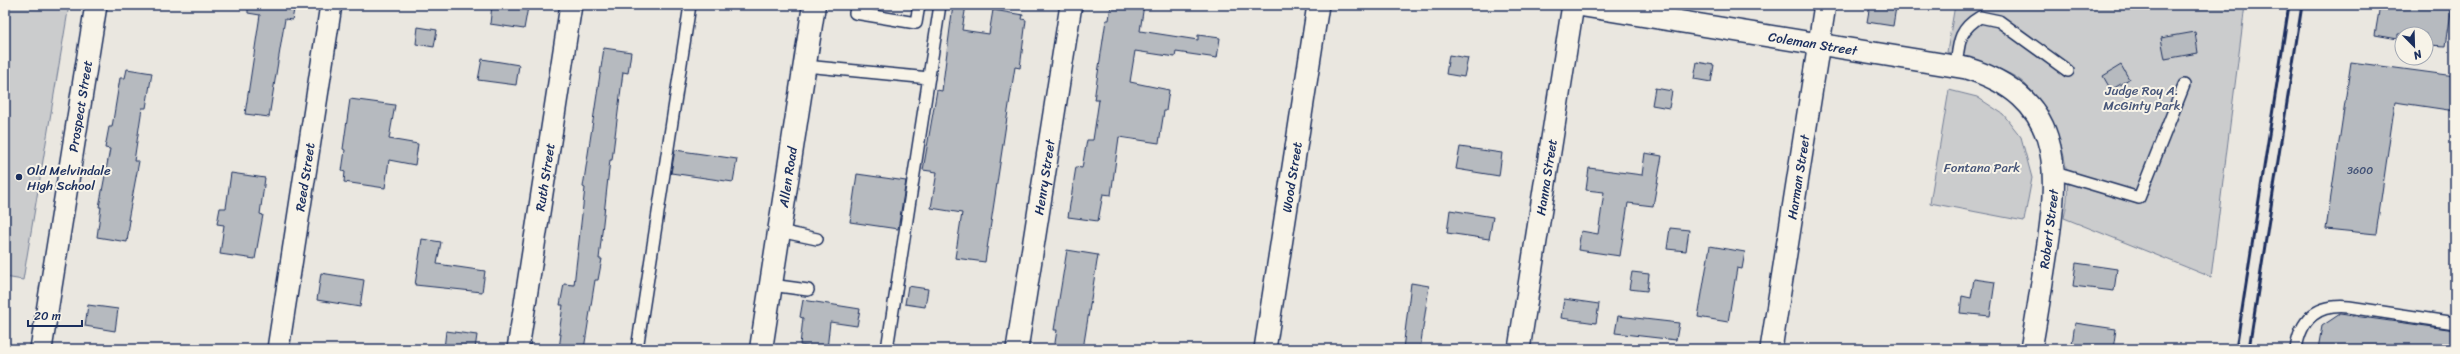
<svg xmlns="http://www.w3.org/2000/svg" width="2460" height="354" font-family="Sriracha,sans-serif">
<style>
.green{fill:#cbcccd;stroke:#737e96}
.building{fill:#b6babf;stroke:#1b2f5e}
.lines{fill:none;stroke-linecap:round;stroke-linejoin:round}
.service-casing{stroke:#1b2f5e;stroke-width:14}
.minor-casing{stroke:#1b2f5e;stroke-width:24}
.secondary-casing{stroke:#1b2f5e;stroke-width:25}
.service{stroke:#f7f3e8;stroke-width:11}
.minor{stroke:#f7f3e8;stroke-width:21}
.secondary{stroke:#f7f3e8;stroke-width:22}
.rail{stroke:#1b2f5e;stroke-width:3}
.poi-dot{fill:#1b2f5e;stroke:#f7f3e8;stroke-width:1.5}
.labels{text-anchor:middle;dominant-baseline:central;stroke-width:4;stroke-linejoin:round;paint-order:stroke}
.number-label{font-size:11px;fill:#425276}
.street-label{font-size:13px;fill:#1b2f5e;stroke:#f7f3e8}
.park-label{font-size:13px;fill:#47567a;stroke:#f7f3e8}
.poi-label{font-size:13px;fill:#1b2f5e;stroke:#f7f3e8;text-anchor:start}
</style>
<rect width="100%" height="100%" fill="#eae7e0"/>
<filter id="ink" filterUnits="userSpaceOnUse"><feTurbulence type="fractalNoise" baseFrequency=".025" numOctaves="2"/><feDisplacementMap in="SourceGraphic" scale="8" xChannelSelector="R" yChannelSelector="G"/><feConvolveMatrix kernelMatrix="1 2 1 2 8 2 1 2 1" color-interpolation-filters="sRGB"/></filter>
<g filter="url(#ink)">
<path class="green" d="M5 5H69L23 280 5 277Z
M1955 5H2245L2211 277 2064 218C2075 172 2059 118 2026 85 2010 69 1969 58 1947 52Z
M1949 90 1977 97 2003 114 2021 137 2032 178 2024 221 1930 203Z"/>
<path class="building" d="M248 5H295L292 20 285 19 269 117 245 114 260 15 248 13Z
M492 5 528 7 524 29 490 24Z
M953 5H966L962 30 989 34 993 10 1023 15 1022 19 1026 20 1020 68 1015 67 1008 111 985 262 955 258 962 213 931 208 937 172 923 170 937 90 942 91Z
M1111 5H1144L1140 31 1198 40V35L1220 38 1217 58 1176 52 1175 57 1135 51 1130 82 1169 90 1166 111H1164L1159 143 1119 137 1111 195 1103 194 1098 221 1068 217 1076 167 1082 168 1087 140H1093L1099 100H1094L1106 20H1109Z
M1870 5 1896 7 1893 26 1867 22Z
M2380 5H2452L2446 46 2426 45V34H2398V39L2375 35Z
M418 27 437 30 434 47 416 44Z
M2195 32 2198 53 2165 59 2161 38Z
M604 48 631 52 628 73 623 72 612 160H610L599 259H602L598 280H595L584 349H559L561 334H559L563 305H560L564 284 574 285 585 188 583 187Z
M1449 55 1468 58 1464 77 1446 74Z
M482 59 519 65 516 85 478 80Z
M1697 62 1714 65 1711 82 1694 79Z
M2351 62 2455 76V111L2395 102 2376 234 2326 229Z
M2121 65 2129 79 2111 90 2103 76Z
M127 69 152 73 146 108H142L134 161H139L128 220H130L127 242 97 237 101 207H99L110 149 105 148 109 127H112L120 78H125Z
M1655 88 1672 91 1669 108 1652 105Z
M350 99 395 105 389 139 418 144 415 165 389 160 385 188 344 182 345 172 342 171 345 150 343 149Z
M1460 147 1502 153 1499 176 1456 169Z
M675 150 737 159 733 182 671 173Z
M1645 153 1662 156 1653 206 1628 203 1620 256 1578 250 1581 231 1598 234 1604 192 1586 190 1589 168 1642 175Z
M231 173 265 178 260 214 263 215 255 259 220 254 224 225 217 224 220 208H226Z
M857 174 906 181 898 229 850 222Z
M1450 210 1493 217 1489 239 1447 233Z
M1670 228 1689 230 1686 251 1667 249Z
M422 239 441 242 437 264 485 271 482 292 415 285Z
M1710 246 1745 252 1742 269 1737 268 1728 322 1698 317Z
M1067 250 1098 255 1083 349H1054L1057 330H1054Z
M2076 263 2117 269 2114 291 2073 286Z
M1632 272 1649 274 1647 291 1629 289Z
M321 273 364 280 360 307 317 300Z
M1974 279 1995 282 1990 316 1960 313 1962 296 1971 298Z
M1411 283 1429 286 1420 349H1403Z
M908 286 928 289 925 307 905 304Z
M1564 299 1599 304 1596 323 1561 318Z
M803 300 860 309 857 326 830 322 827 349 800 345 803 318 800 317Z
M88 305 118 309 115 331 85 326Z
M2340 314 2455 330V349H2318L2322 326Z
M1618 316 1679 323 1676 340 1615 333Z
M2075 323 2116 329 2113 349 2072 344Z
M446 331 477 335 475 349H444Z"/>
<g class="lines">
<defs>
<path id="service" d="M857 5 855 13 916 23 919 5
M805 66 929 78
M1956 66C1959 43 1958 30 1980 17L1999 21 2068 71
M2055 173 2139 198 2184 85
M779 231 817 239
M771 285 808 290
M637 349 690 5
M887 349 940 5
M2296 349C2301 318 2317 304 2349 307L2455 323"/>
<g id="minor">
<path id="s1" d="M1578 5 1966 68C2062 97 2060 165 2047 250 2042 283 2037 316 2031 349"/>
<path id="s2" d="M41 349 96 5"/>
<path id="s3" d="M278 349 331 5"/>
<path id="s4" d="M518 349 571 5"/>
<path id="s5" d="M1017 349 1071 5"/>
<path id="s6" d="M1265 349 1318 5"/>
<path id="s7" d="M1519 349 1573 5"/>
<path id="s8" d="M1771 349 1825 5"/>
</g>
<g id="secondary">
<path id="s9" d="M761 349 814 5"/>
</g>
</defs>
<use href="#service" class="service-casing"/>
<use href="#minor" class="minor-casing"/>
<use href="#secondary" class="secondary-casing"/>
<use href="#service" class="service"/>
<use href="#minor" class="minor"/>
<use href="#secondary" class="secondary"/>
<path class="rail" d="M2236 349 2289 5
M2249 349 2302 5"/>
</g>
</g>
<circle class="poi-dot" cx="19" cy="177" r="4"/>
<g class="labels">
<g class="number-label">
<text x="2360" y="170">3600</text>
</g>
<g class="street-label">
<text stroke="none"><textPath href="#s1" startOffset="238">Coleman Street</textPath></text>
<text stroke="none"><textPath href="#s2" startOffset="246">Prospect Street</textPath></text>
<text stroke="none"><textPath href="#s3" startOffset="174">Reed Street</textPath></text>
<text stroke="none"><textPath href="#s4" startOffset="174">Ruth Street</textPath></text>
<text stroke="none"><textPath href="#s9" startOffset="174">Allen Road</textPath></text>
<text stroke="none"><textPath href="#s5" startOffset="174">Henry Street</textPath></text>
<text stroke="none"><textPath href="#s6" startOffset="174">Wood Street</textPath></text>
<text stroke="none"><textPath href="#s7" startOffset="174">Hanna Street</textPath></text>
<text stroke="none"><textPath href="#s8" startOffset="174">Harman Street</textPath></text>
<text transform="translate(2049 229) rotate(-83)">Robert Street</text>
</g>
<g class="park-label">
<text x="2142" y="90">Judge Roy A.<tspan x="2142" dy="15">McGinty Park</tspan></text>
<text x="1982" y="167">Fontana Park</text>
</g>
<g class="poi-label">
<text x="27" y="170">Old Melvindale<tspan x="27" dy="15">High School</tspan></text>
</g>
</g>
<rect width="2460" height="354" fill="none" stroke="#f7f3e8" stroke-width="20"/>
<rect x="10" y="10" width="2440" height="334" fill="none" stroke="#1b2f5e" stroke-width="1.5" filter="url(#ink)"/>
<g transform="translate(2414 46) rotate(157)"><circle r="19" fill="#f7f3e8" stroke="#9fa5b1"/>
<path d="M0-3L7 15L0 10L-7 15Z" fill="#1b2f5e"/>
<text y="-6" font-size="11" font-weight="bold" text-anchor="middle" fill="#1b2f5e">N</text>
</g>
<path d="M28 320v6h54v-6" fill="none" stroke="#1b2f5e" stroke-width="2"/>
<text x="34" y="320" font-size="12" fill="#1b2f5e" stroke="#f7f3e8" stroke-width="3" paint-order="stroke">20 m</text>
</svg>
